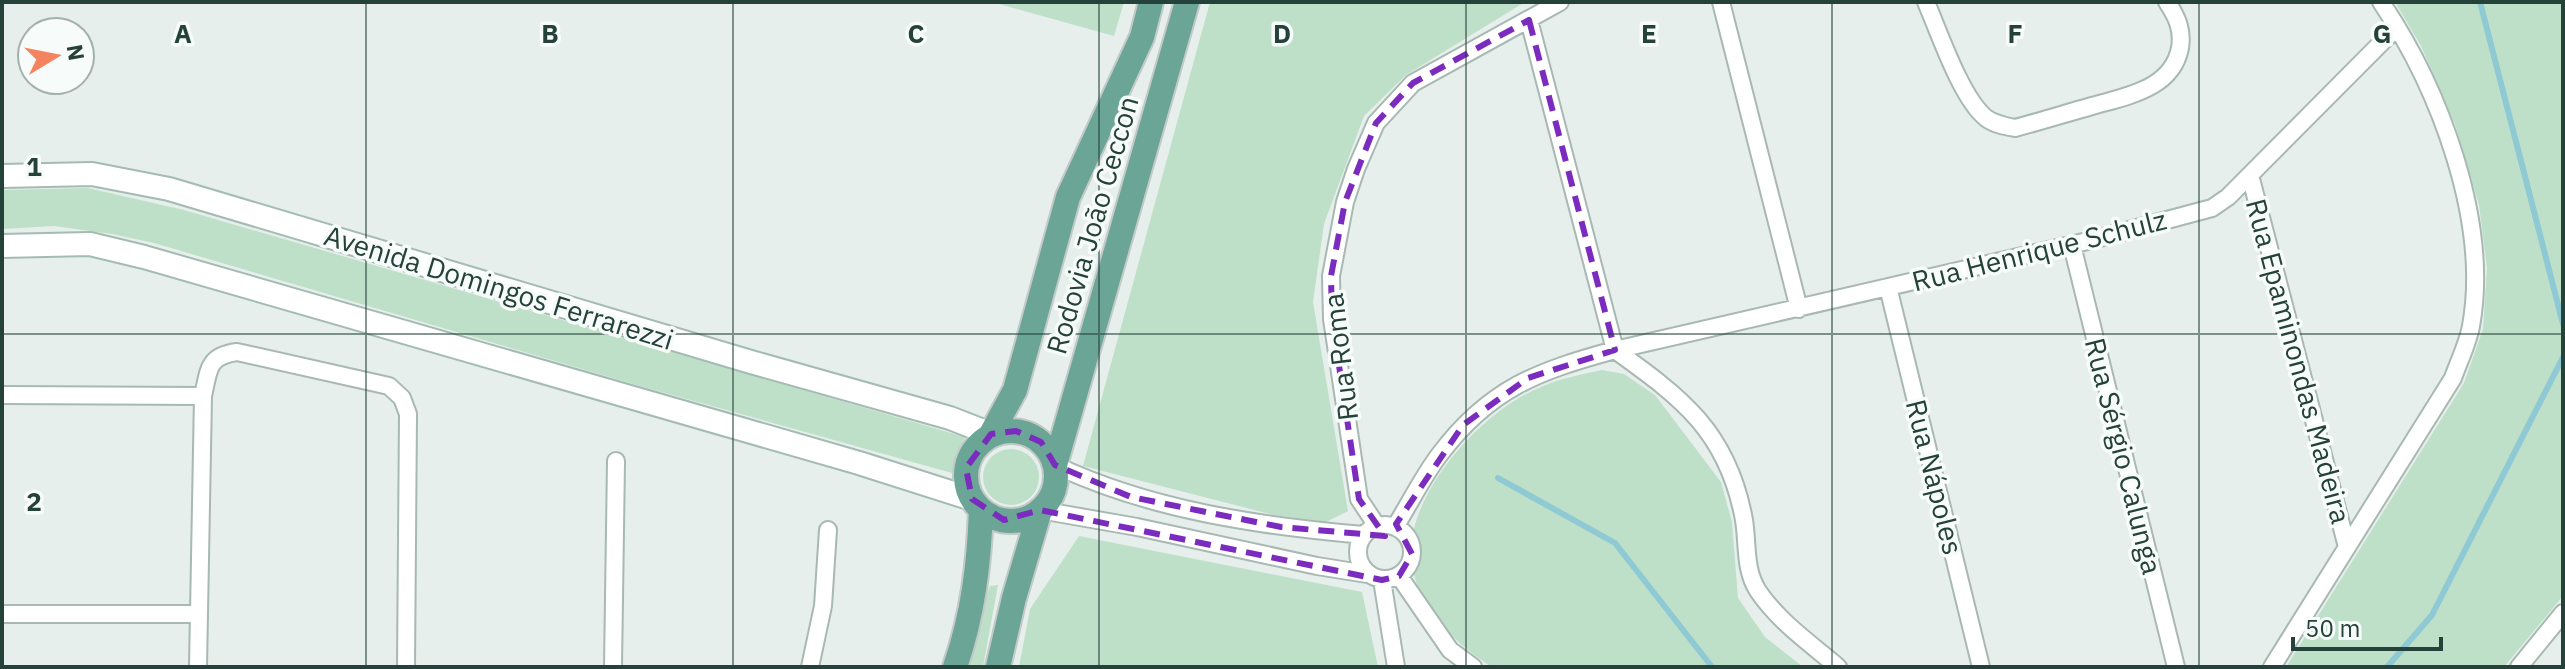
<svg xmlns="http://www.w3.org/2000/svg" width="2565" height="669" font-family="'IBM Plex Sans',sans-serif">
<style>
.green{fill:#bfe0c8}
.lines{fill:none;stroke-linecap:round;stroke-linejoin:round}
.stream{stroke:#8ec9d4;stroke-width:6}
.minor-casing{stroke:#a8b8b2;stroke-width:20}
.secondary-casing{stroke:#a4bbb3;stroke-width:26}
.primary-casing{stroke:#c2cac8;stroke-width:28}
.minor{stroke:#fff;stroke-width:16}
.secondary{stroke:#fff;stroke-width:22}
.primary{stroke:#6aa596;stroke-width:24}
.marked{fill:none;stroke:#7b2cbf;stroke-width:6;stroke-dasharray:16 10;stroke-linejoin:round}
.grid{fill:none;stroke:#24423a;stroke-width:2;stroke-opacity:0.55}
.labels{text-anchor:middle;dominant-baseline:central;stroke-width:7;stroke-linejoin:round;paint-order:stroke}
.street-label{font-size:28px;fill:#24423a;stroke:#f7fbf9}
.grid-label{font-size:26px;text-anchor:middle;font-weight:bold;fill:#24423a;stroke:#f7fbf9;stroke-width:7;stroke-linejoin:round;paint-order:stroke}
</style>
<rect width="100%" height="100%" fill="#e6efeb"/>
<path class="green" d="M992 2H1124L1114 36Z
M1210 2H1525L1406 75 1364 116 1324 224 1313 302 1348 511 1326 522 1274 515 1083 466Z
M2395 2H2563V596L2504 667H2286L2464 383 2483 329 2487 268 2479 205 2455 124 2421 46Z
M88 188 184 210 965 437 952 473 640 386 154 243 112 234 54 226 2 229V190Z
M1602 370 1624 374 1655 395 1721 482 1732 522 1738 598 1765 637 1803 667H1492C1459 646 1425 615 1414 575 1394 508 1475 417 1532 391 1554 380 1578 375 1602 370Z
M983 477a28 28 0 1 1 56 0a28 28 0 1 1-56 0Z
M1079 536 1362 592 1378 667H1019L1030 609Z
M998 585 983 667H962L990 586Z"/>
<g class="lines">
<path class="stream" d="M2480 2 2563 324
M1498 478 1615 543 1712 667
M2387 667 2432 615 2563 357"/>
<defs>
<path id="minor" d="M1721 2 1799 309
M1926 2C1939 32 1961 98 1986 118 1994 124 2004 126 2015 128 2041 121 2067 113 2092 106 2127 96 2172 89 2180 48 2183 30 2177 17 2167 2
M1529 20 1615 350 2092 240 2212 208 2228 197 2397 27
M2250 175 2347 547
M2072 245 2176 667
M1888 287 1981 667
M2 395 203 396
M1055 465C1150 510 1259 526 1364 535
M1040 510 1137 527 1317 566 1367 574
M1358 552a27 27 0 1 1 54 0a27 27 0 1 1-54 0Z
M1377 526 1359 499 1332 319 1331 276 1345 202 1356 169 1376 123 1413 83 1560 2
M1395 527C1410 503 1423 476 1440 454 1490 388 1538 371 1615 350 1682 398 1728 432 1744 520 1748 544 1744 569 1758 591 1778 621 1811 644 1838 667
M1399 576 1450 650 1473 667
M1382 580 1396 667
M2 614H199
M198 667 203 396C209 370 207 356 237 352L389 386 402 398 408 414 406 667
M613 667 616 461
M810 667 823 606 828 530
M2272 667 2453 378C2459 361 2468 343 2471 326 2490 221 2439 88 2381 2
M2519 667 2563 613"/>
<path id="secondary" d="M2 176 92 174 169 189 751 362 950 418 991 434
M2 246 90 244 144 257 859 463 972 499"/>
<path id="primary" d="M966 476a45 45 0 1 1 90 0a45 45 0 1 1-90 0Z
M991 434 1015 390 1068 197 1142 37 1151 2
M1055 465 1187 2
M955 667C973 615 979 564 981 510
M998 667 1014 598 1040 510"/>
</defs>
<use href="#minor" class="minor-casing"/>
<use href="#secondary" class="secondary-casing"/>
<use href="#primary" class="primary-casing"/>
<use href="#minor" class="minor"/>
<use href="#secondary" class="secondary"/>
<use href="#primary" class="primary"/>
</g>
<path class="marked" d="M1529 20 1615 350 1528 378 1463 425 1396 524 1412 554 1399 576 1382 580 1040 510 1004 520 972 499 966 468 991 434 1016 431 1041 442 1055 465 1131 497 1281 527 1385 536 1359 499 1332 319 1331 276 1345 202 1376 123 1413 83Z"/>
<path class="grid" d="M366 2V667M733 2V667M1099 2V667M1466 2V667M1832 2V667M2199 2V667M2 334H2563"/>
<g class="labels">
<g class="street-label">
<text transform="translate(1092 225) rotate(-74)">Rodovia João Ceccon</text>
<text transform="translate(2039 250) rotate(-14)">Rua Henrique Schulz</text>
<text transform="translate(499 287) rotate(17)">Avenida Domingos Ferrarezzi</text>
<text transform="translate(1340 357) rotate(-97)">Rua Roma</text>
<text transform="translate(2299 361) rotate(75)">Rua Epaminondas Madeira</text>
<text transform="translate(2124 456) rotate(76)">Rua Sérgio Calunga</text>
<text transform="translate(1935 477) rotate(76)">Rua Nápoles</text>
</g>
</g>
<g class="grid-label">
<text x="183" y="43">A</text>
<text x="550" y="43">B</text>
<text x="916" y="43">C</text>
<text x="1282" y="43">D</text>
<text x="1649" y="43">E</text>
<text x="2015" y="43">F</text>
<text x="2382" y="43">G</text>
<text x="34" y="176">1</text>
<text x="34" y="511">2</text>
</g>
<rect width="2565" height="669" fill="none" stroke="#24423a" stroke-width="8"/>
<g transform="translate(56 56) rotate(80)"><circle r="38" fill="#f7fbf9" stroke="#a3b1ad" stroke-width="2"/>
<path d="M0-6L14 30L0 20L-14 30Z" fill="#f4845f"/>
<text y="-12" font-size="22" font-weight="bold" text-anchor="middle" fill="#24423a">N</text>
</g>
<path d="M2293 637v12h148v-12" fill="none" stroke="#24423a" stroke-width="4"/>
<text x="2305" y="637" font-size="24" fill="#24423a" stroke="#f7fbf9" stroke-width="6" paint-order="stroke">50 m</text>
</svg>
